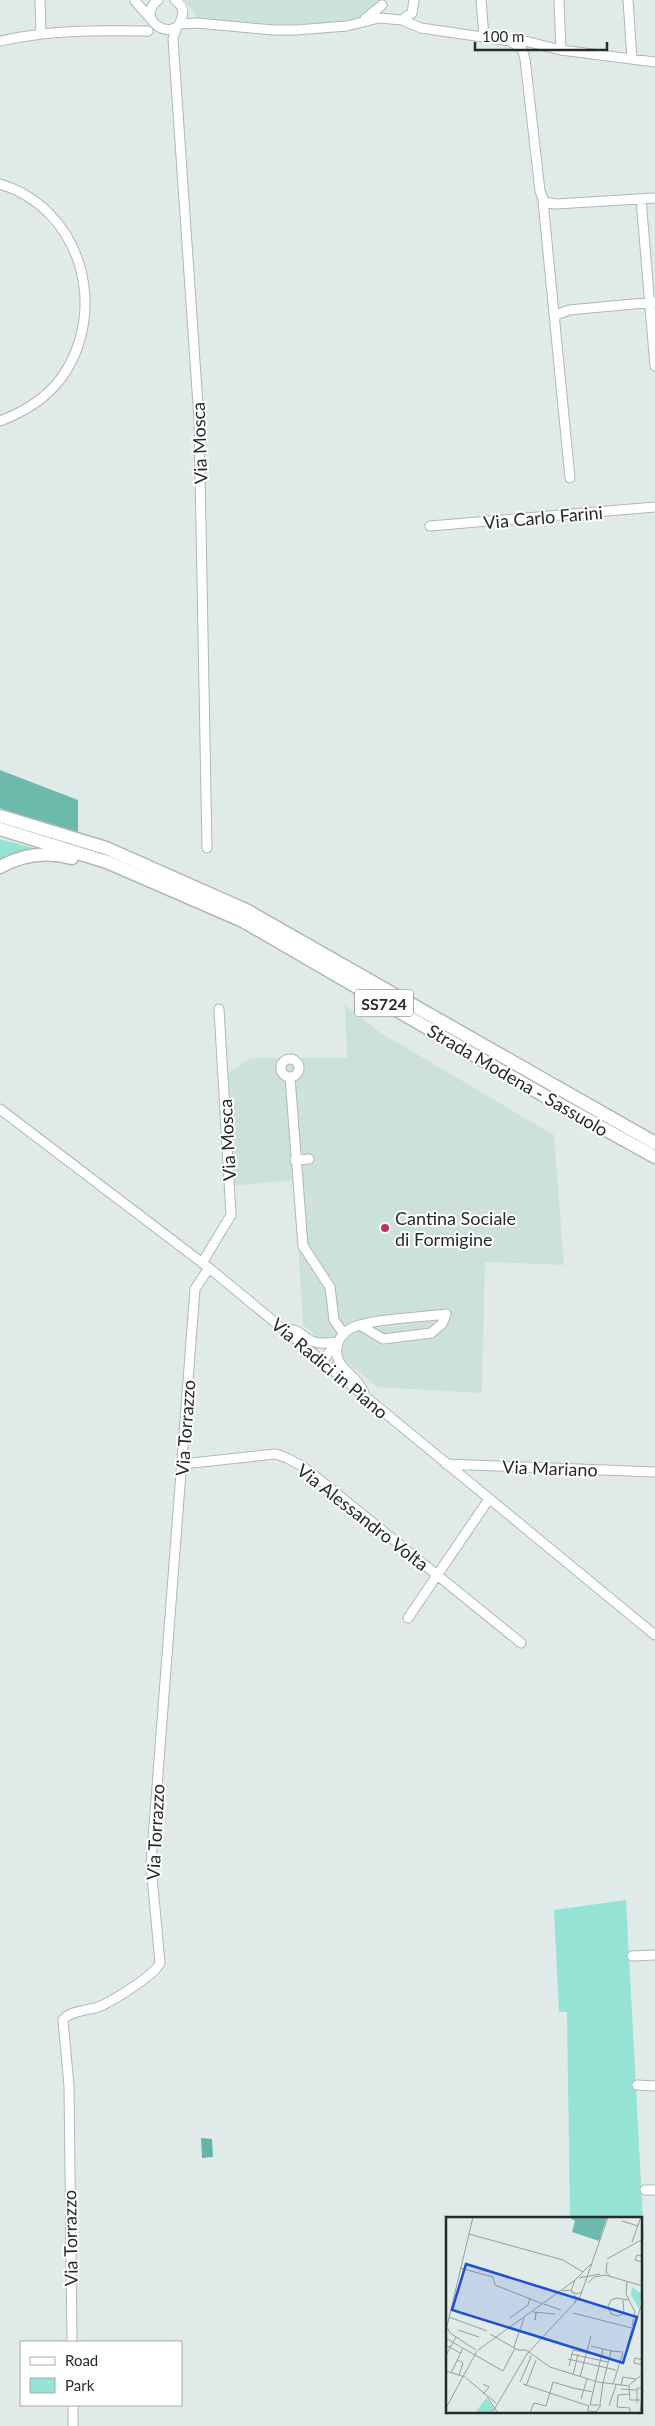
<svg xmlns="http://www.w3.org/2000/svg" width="655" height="2426" font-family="Lato,sans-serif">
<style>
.built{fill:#cde1dc}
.green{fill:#94e3d4}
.forest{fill:#6bbaac}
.water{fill:#64b3a6}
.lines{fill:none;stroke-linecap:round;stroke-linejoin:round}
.minor-casing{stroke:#aeb9b7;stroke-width:11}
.highway-casing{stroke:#aeb9b7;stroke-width:15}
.minor{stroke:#fff;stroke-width:9}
.highway{stroke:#fff;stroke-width:12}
.poi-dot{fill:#bc3168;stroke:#fff;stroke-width:2}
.labels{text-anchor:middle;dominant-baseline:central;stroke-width:4;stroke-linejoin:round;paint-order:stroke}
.shield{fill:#fff;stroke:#676a69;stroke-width:1}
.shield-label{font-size:16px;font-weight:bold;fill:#262a29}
.street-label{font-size:18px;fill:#262a29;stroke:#fff}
.poi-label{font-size:18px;fill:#262a29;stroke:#fff;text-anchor:start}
.inset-road{fill:none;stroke:#969e9c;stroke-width:1}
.view{fill:#1d4ed8;fill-opacity:0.15;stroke:#1d4ed8;stroke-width:2.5}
.inset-edge{fill:none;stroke:#262a29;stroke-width:2.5}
</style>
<rect width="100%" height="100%" fill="#e0ebe9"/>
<path class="built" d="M184 0H385L358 20 270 27 206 21 197 17Z
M345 1005 381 1033 554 1135 564 1265 485 1262 482 1393 377 1387 303 1325 294 1180 234 1186 225 1075 251 1058H347Z"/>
<path class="green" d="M0 839 33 848 0 860Z
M626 1900 644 2239H641V2218H570L567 2012H559L554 1910Z"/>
<path class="forest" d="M0 770 78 800V834L0 808Z"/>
<path class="water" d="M201 2138 212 2139 213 2157 202 2158Z"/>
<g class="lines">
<defs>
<path id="minor" d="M40 0 41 33
M158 0C133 20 176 45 182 17 184 10 181 4 175 0
M481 0 484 37
M559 0 561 50
M628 0 632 59
M135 1 151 19
M365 19 382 5
M402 20 421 28 510 41 522 49 525 59 540 191 544 202 556 204 655 198
M179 24 197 23 273 30H296L347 26 379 18 402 20 412 13 414 0
M177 26 173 39 199 420 207 848
M0 41C49 30 98 30 148 31
M514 43 521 40 561 50 655 62
M0 184C82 209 109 310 62 377 46 399 24 412 0 421
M641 199 655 366
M543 201 570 478
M556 315 569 310 655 302
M430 526 655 507
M281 1068a9 9 0 1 1 18 0a9 9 0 1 1-18 0Z
M290 1077 303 1246 330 1287 334 1320 344 1334
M0 1109 209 1268 655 1635
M295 1160 309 1159
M202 1263 231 1215 219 1009
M360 1325 383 1339 431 1333 442 1324 446 1314C425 1317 366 1319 350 1329 339 1335 334 1347 338 1359 343 1372 359 1377 365 1396
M285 1329C297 1328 301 1335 310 1340 318 1345 329 1343 338 1342L323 1360
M182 1464 276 1454 287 1458 302 1466 320 1480 521 1643
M446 1464 655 1472
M408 1618 489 1499
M632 1956 655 1955
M637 2085 655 2086
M645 2190H655
M72 2342 69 2086 63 2020C69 2010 92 2011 103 2005 115 1999 155 1975 160 1963L151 1865 195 1289 209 1268
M73 2405V2426"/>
<path id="highway" d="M0 816 106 848 246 910 655 1143
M0 829 107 862 243 921 543 1095 655 1157
M0 867C23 854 46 851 72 858"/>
</defs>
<use href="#minor" class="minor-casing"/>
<use href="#highway" class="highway-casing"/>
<use href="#minor" class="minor"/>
<use href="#highway" class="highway"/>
</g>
<circle class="poi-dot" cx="385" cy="1228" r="5"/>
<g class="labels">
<rect class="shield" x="355" y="989.5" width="58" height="27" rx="4"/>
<g class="shield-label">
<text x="384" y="1003">SS724</text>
</g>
<g class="street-label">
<text transform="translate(199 443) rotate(-92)">Via Mosca</text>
<text transform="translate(543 517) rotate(-5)">Via Carlo Farini</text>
<text transform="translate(518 1080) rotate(30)">Strada Modena - Sassuolo</text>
<text transform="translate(227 1140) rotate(-93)">Via Mosca</text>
<text transform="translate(330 1368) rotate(40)">Via Radici in Piano</text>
<text transform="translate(185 1428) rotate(-86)">Via Torrazzo</text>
<text transform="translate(550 1468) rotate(2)">Via Mariano</text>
<text transform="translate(363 1517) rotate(38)">Via Alessandro Volta</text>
<text transform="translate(155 1832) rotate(-87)">Via Torrazzo</text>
<text transform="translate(70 2238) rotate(-91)">Via Torrazzo</text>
</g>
<g class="poi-label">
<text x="395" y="1218">Cantina Sociale<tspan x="395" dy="21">di Formigine</tspan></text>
</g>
</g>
<g transform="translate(446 2217)">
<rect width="196" height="196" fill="#e0ebe9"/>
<path d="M186 70 196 77 193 92 185 78ZM40 181 48 192 45 196H29Z" fill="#94e3d4"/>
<path d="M123 0H161L153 24 126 15 129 4Z" fill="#6bbaac"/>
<path class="inset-road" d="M176 4 192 9M23 17 117 43 137 55M186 25 195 0M197 39 191 38 189 43 197 45M161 42 197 22M161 45 160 55 164 59M14 51 47 60 49 68 97 87M159 58 197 69M133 61 154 57M129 63 125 74 131 77 136 75M128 64 145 47M181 65 180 77 189 95 186 109M142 66 148 60 159 58M116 74 124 73 130 80 129 86M177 83 178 96 172 99 165 97 162 90 165 83 171 81 182 83M98 87 115 93M87 95 109 97M90 95 89 103 90 96M127 96 186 111M3 100 41 114M64 101 82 88 84 81M1 109 27 0M1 110 4 116 30 133M188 110 197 83M12 113 33 120M44 117 72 133H80L104 150 152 165 183 169M1 122 57 154M182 127 186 112M0 128 14 136M145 129 166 134M68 130 78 101M32 133 128 64M125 137 162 145M0 138 10 120M122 142 170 153M11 143 17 146 13 158M197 143 189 141 188 146 197 148M123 149 127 133 164 141M0 154 19 160M57 154 69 131M5 156 17 131M127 158 132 137M134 160 145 119M20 161 50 186M74 165 85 140 83 139M107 165 127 171M157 166 165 134 177 135M77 167 143 189 141 196M167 167 177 136M175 168 177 160 190 162M183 168 197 157M80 169 90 143M183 169 184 183H195M127 171 147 175M175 172 191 173M37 177 43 170 37 167M41 180 52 196M135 182 141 162M191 186V171H197M154 187 157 166M144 188 157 132M163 189 170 168M171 190 172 178 183 177M171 190 184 191V196M0 191 31 134M143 194 150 195 155 188H144M46 196 81 137 134 80 162 0M84 196 88 186 100 189 107 165M194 196 197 172"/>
<path class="view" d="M20 47 191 100 177 146 6 93Z"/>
<rect width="196" height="196" class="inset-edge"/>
</g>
<rect x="20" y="2341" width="162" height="65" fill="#ffffff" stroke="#a8aaa9"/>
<rect x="30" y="2357" width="25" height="8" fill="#ffffff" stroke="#a8aaa9"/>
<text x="65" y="2366" font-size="15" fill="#262a29">Road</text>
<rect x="30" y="2378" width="25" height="15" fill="#94e3d4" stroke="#a8aaa9"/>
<text x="65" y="2391" font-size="15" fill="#262a29">Park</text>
<path d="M475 42v8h132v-8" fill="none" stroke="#262a29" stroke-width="2.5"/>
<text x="482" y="42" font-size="15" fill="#262a29" stroke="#ffffff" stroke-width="4" paint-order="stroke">100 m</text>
</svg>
